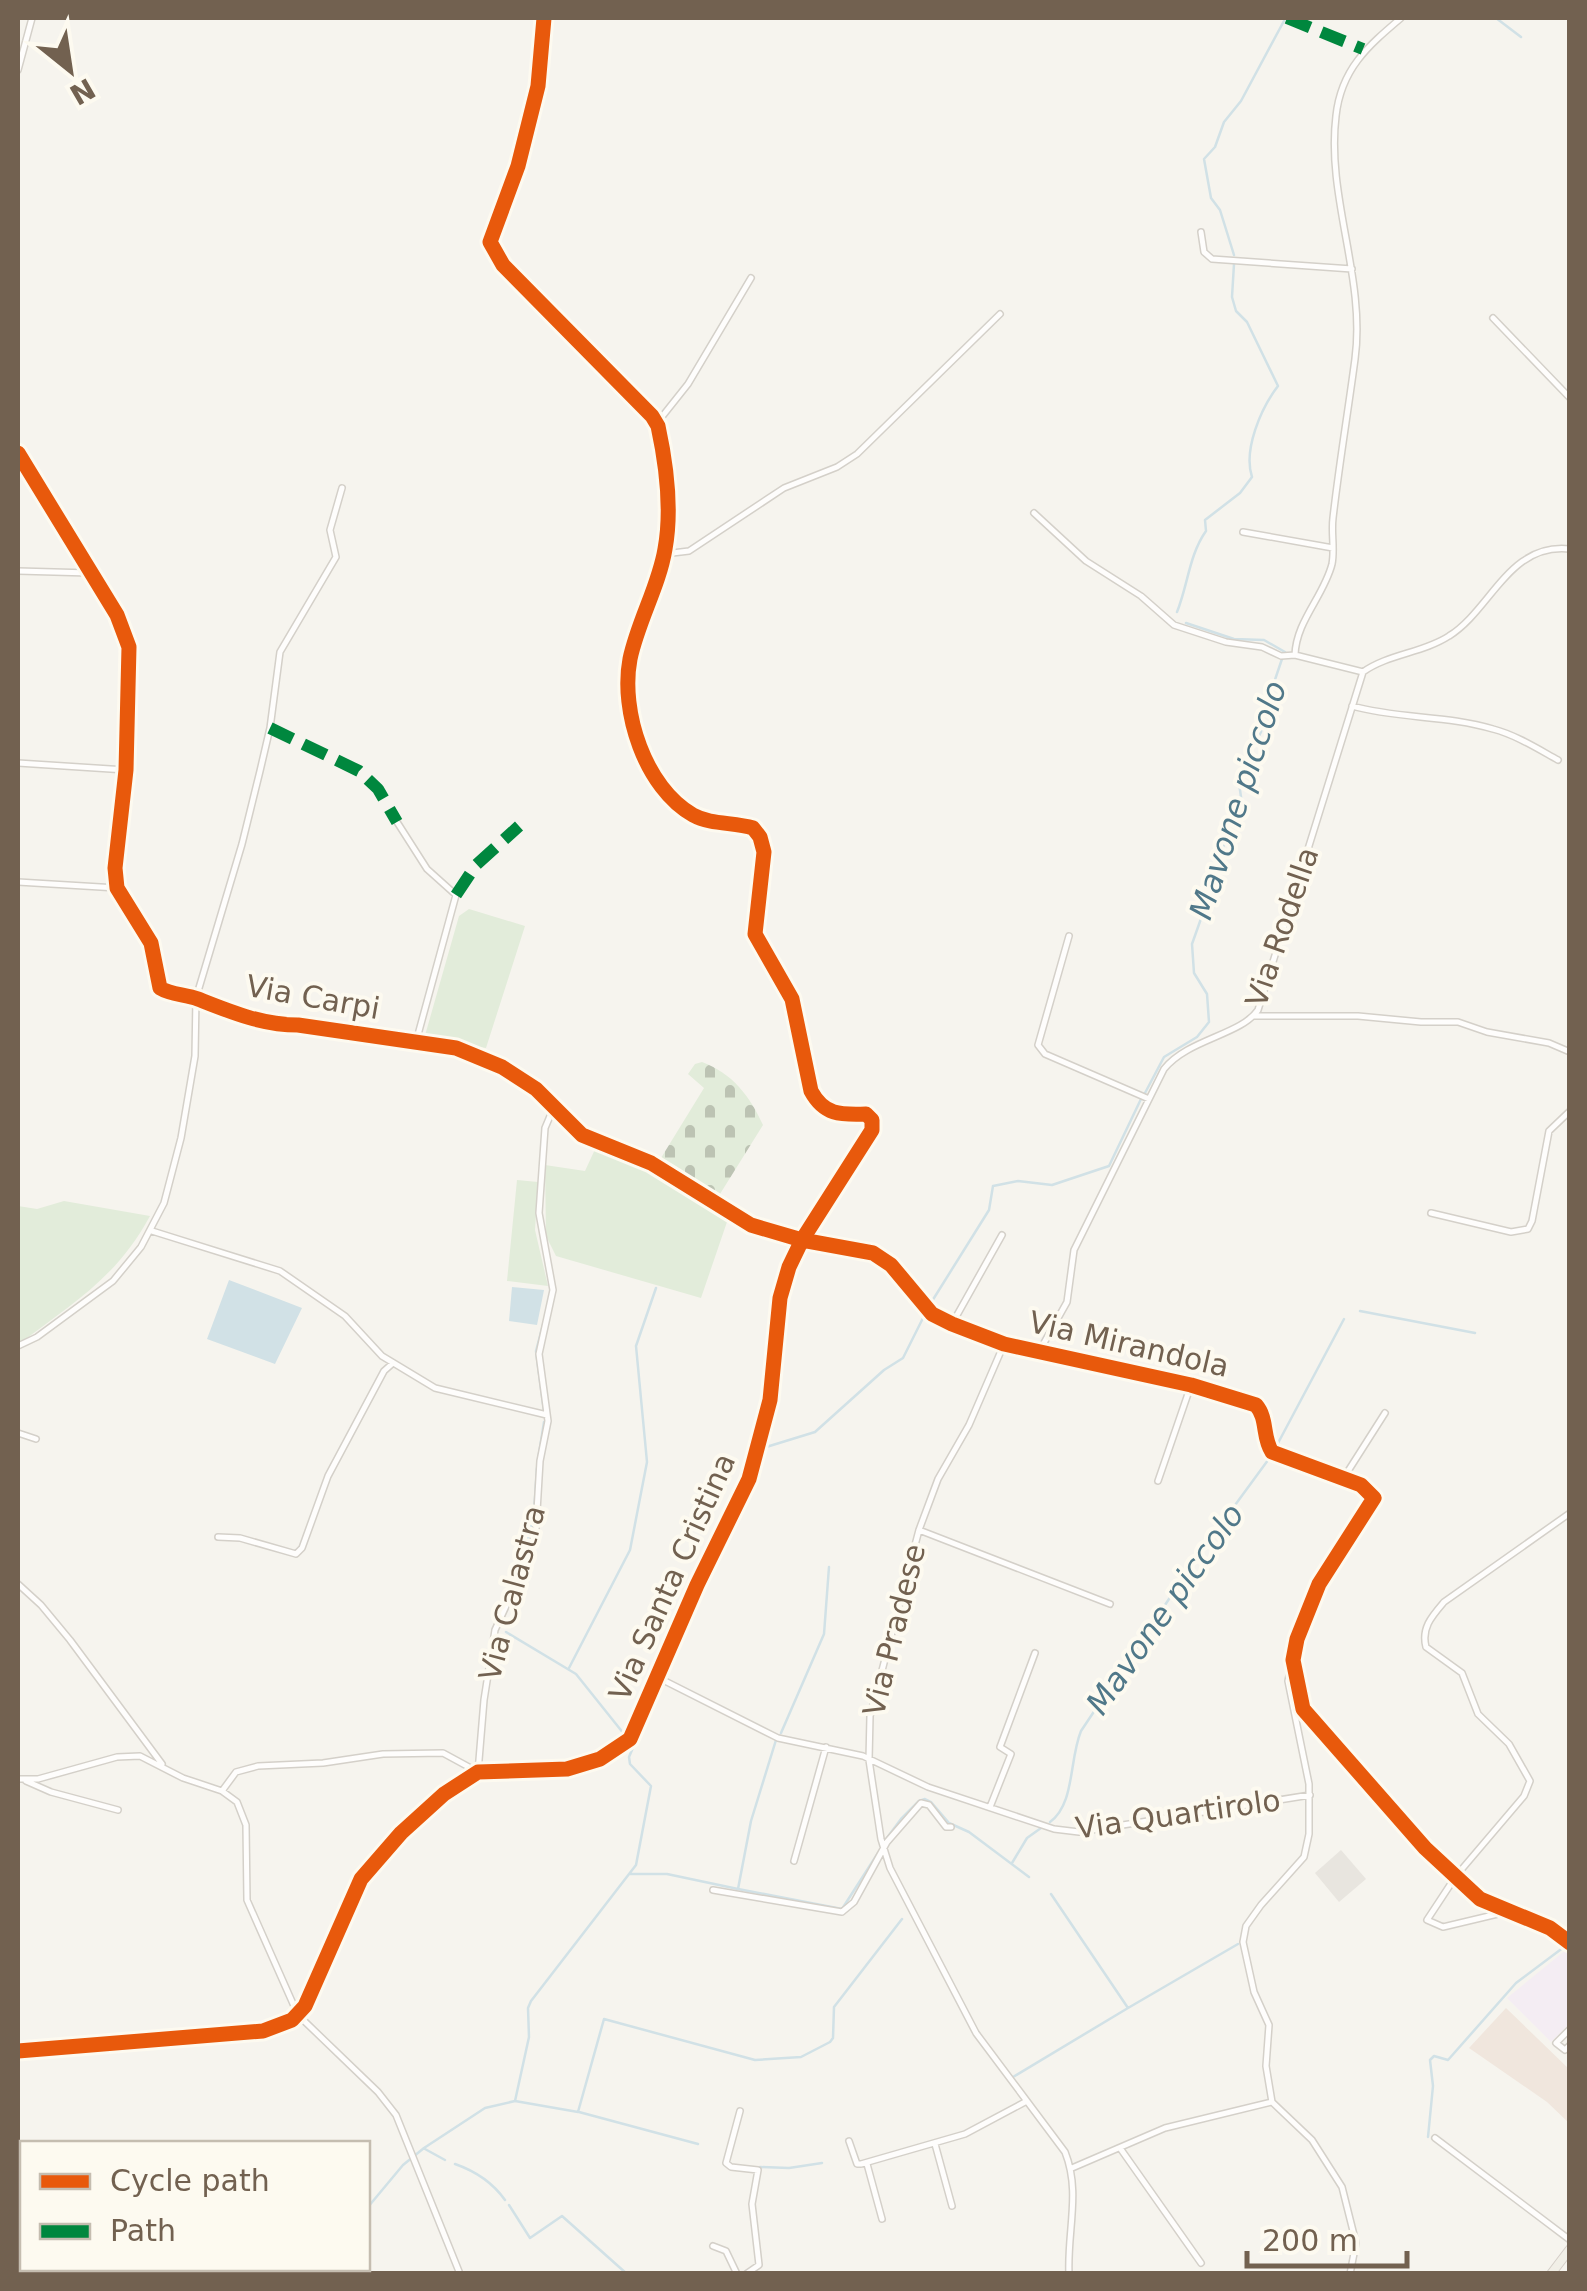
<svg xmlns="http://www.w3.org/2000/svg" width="1587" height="2291" font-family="'DejaVu Sans',sans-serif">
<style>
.commercial{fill:#f0e6dd}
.industrial{fill:#e8e5df}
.education{fill:#f4edf3}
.green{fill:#e2ecda}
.cemetery{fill:url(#cemetery-stones)}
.water{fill:#d1e1e6}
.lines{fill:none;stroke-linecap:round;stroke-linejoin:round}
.stream{stroke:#d1e1e6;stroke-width:2.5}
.street-casing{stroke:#d4d0c9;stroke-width:8}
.secondary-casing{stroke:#d4d0c9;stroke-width:9}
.primary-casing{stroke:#d5cfc8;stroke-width:10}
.street{stroke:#fefdfc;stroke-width:5}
.secondary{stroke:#fefdfc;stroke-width:6}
.primary{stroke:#f1efe7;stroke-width:8}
.quiet{stroke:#00873e;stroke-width:12;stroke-dasharray:25 12;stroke-linecap:butt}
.cycleway-casing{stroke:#fdfaf0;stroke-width:21}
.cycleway{stroke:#e8590c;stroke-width:15}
.labels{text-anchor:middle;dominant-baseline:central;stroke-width:8;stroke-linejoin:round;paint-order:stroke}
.street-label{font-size:30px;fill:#726150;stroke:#fdfaf0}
.water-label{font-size:32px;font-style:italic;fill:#507889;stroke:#fdfaf0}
</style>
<defs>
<pattern id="cemetery-stones" width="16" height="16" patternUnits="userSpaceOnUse" patternTransform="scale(2.5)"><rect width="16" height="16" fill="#e2ecda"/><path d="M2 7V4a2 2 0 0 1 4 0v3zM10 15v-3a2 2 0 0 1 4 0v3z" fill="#bcc3b3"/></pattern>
</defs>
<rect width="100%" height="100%" fill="#f6f4ee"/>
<path class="commercial" d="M1506 2008 1569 2069V2123L1547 2102 1469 2048Z"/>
<path class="industrial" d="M1341 1850 1366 1879 1339 1902 1315 1873Z"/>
<path class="education" d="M1567 1949 1569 2024 1551 2042 1507 1998Z"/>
<path class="green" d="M469 909 525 926 486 1048 424 1039 459 916Z
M597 1145 651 1168 728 1219 701 1298 556 1256 546 1236 545 1165 585 1171Z
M517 1180 538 1182 535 1230 548 1286 507 1281Z
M64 1201 150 1216C116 1279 72 1303 18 1345V1206L37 1209Z"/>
<path class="cemetery" d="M702 1062C732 1073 750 1096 763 1125L720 1194 661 1158 704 1088 688 1074 695 1064Z"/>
<path class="water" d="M229 1280 302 1308 275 1364 207 1339Z
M512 1287 544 1290 537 1325 509 1321Z"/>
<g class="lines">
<path class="stream" d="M1496 18 1521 37
M1234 255 1220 210 1211 198 1204 159 1215 147 1224 122 1241 101 1285 19
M1177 612C1188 585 1189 555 1206 531L1205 520 1240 493 1252 477C1243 450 1261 408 1278 386L1247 322 1236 311 1232 297 1234 264
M1186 623 1234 639 1264 640 1285 652
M1145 1093 1164 1057 1197 1037 1209 1022 1207 994 1194 973 1192 944 1220 865 1227 826 1242 804 1238 776 1261 732 1263 715 1282 659
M929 1306 989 1210 993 1186 1018 1181 1052 1185 1109 1166 1141 1099
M1360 1311 1475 1333
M544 1321 536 1351 544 1411
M1277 1445 1344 1319
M538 1460 544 1422
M750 1486 763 1448 815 1432 884 1370 903 1358 924 1316
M495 1619 525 1554 534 1512 537 1468
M506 1632 576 1674 624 1734
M569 1668 630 1550 647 1462 636 1346 656 1288
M664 1675 748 1491
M781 1733 824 1634 829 1567
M1050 1822C1075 1804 1069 1760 1081 1731L1197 1557 1271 1456
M884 1842 901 1819 919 1801 925 1799 931 1802 949 1823 969 1832 1029 1877
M1012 1863 1027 1838 1041 1828
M630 1874H667L738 1889 751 1821 776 1740
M738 1889 842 1909 878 1853
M1051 1894 1128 2008 1238 1944
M1013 2077 1128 2008
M515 2101 578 2112 604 2019 755 2060 801 2057 830 2042 833 2038 834 2007 902 1919
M579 2112 698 2144
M1428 2137 1433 2086 1430 2060 1434 2056 1448 2060 1516 1983 1564 1947
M425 2149 445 2160
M455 2164C475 2171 493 2183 505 2200
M760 2167 789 2168 822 2163
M509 2205 530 2238 562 2216 627 2274
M368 2207 403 2165 424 2148 485 2108 515 2101 529 2037 528 2008 531 2001 636 1865 651 1786 630 1764 629 1757 661 1682
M294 2274 300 2268"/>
<defs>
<path id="street" d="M18 70 32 18
M1201 232 1204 252 1212 259 1352 269
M1493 318 1570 398
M657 423 688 384 751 278
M18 453 117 615 129 647 126 770 115 868 117 888 151 943 160 988C171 995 186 994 198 999 231 1012 262 1025 298 1025L456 1048 502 1067 536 1089 582 1135 651 1163 751 1225 802 1240 873 1253 891 1265 932 1314 952 1324 1004 1344 1191 1385 1256 1405C1268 1419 1262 1437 1272 1452L1361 1485 1374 1498 1319 1584 1297 1639 1293 1660 1303 1709 1425 1848 1480 1899 1550 1928 1570 1943
M1034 513 1086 561 1141 596 1174 625 1226 642 1262 647 1281 656 1295 655 1363 672
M1243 532 1333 548
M664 554 689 551 784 488 837 467 857 454 1000 314
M18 571 90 573
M1295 655C1296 621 1324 596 1332 564 1335 549 1331 533 1333 518 1339 465 1348 412 1355 359 1366 278 1326 197 1336 116 1341 69 1368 46 1401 18
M1352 706C1398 719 1447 715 1493 729 1516 735 1538 749 1558 760
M18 763 126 770
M397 822 427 869 456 895 416 1042
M18 882 117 888
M1069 936 1038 1045 1045 1054 1149 1099
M1254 1016H1358L1421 1022H1458L1487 1032 1549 1043 1570 1052
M1431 1213 1511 1232 1528 1229 1532 1221 1549 1131 1570 1111
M152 1231 280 1271 345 1316 382 1356 435 1388 547 1415
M952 1324 1002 1235
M1004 1344 969 1425 938 1479 919 1530 870 1716 869 1760 881 1839 890 1868 976 2033 1065 2152C1081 2192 1067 2231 1069 2274
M18 1346 37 1337 113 1281 141 1247 164 1203 181 1138 195 1056 196 998 242 844 260 771 270 728 280 652 336 557 330 530 342 488
M1040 1350 1067 1302 1074 1250 1164 1069C1188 1039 1241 1035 1258 1010L1363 672C1388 654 1423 653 1449 636 1491 610 1509 542 1570 549
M18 1433 36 1439
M1343 1479 1385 1413
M1158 1481 1191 1385
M919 1530 1110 1604
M218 1537 240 1538 296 1554 302 1548 328 1476 384 1371 393 1363
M18 1584 41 1605 70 1640 162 1764
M1292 1661 1288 1681 1309 1784V1834L1304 1857 1261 1905 1246 1926 1243 1942 1254 1992 1269 2025 1266 2066 1272 2102 1312 2140 1342 2187 1356 2243 1350 2274
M657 1677 778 1738 863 1756 928 1787 1054 1829 1079 1832 1310 1795
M478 1772 484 1700 495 1630 529 1556 536 1528 540 1461 548 1421 539 1354 553 1290 539 1213 545 1128 553 1109
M18 1779H38L117 1757 140 1756 183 1778 222 1791 237 1802 246 1825 247 1900 298 2015 378 2092 396 2115 460 2274
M26 1781 51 1792 118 1810
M222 1791 236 1772 258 1766 323 1763 383 1754 443 1753 478 1772
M990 1807 1011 1754 1000 1747 1035 1653
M794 1861 826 1747
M713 1890 842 1912 854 1902 887 1842 921 1803 929 1805 946 1827H951
M1506 1912 1443 1927 1427 1920 1456 1876 1524 1796 1530 1781 1509 1744 1478 1714 1462 1673 1426 1647C1421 1628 1432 1616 1444 1602L1570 1513
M1570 2029 1556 2043 1565 2050 1570 2045
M740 2111 726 2163 731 2167 758 2170 752 2204 759 2265 746 2274
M1435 2138 1570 2240
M849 2141 857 2164H861L965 2134 1025 2102
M935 2144 952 2206
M1120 2148 1201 2263
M867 2164 882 2219
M1072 2168 1165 2128 1272 2102
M713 2246 726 2251 737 2274"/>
<path id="secondary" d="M18 2051 263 2031 292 2020 305 2006 361 1879 401 1833 444 1794 478 1772 567 1769 600 1759 630 1739 697 1585 749 1479 770 1400 780 1298 789 1267 802 1240 872 1130V1120L866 1114C840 1115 824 1115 811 1091L792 999 755 934 764 852 760 837 753 828C734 822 711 825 693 815 645 788 620 711 630 659 638 621 659 586 665 549 672 511 666 463 658 426L652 416 503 265 490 242 518 166 538 86 544 18"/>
<path id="primary" d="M1551 2274 1570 2249"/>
</defs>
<use href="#street" class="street-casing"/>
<use href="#secondary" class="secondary-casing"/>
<use href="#primary" class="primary-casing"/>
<use href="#street" class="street"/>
<use href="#secondary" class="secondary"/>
<use href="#primary" class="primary"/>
<path class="quiet" d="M1287 18 1363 49
M270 728 359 771 378 789 397 822
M456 895 476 865 519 826"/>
<defs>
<path id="cycleway" d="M18 453 117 615 129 647 126 770 115 868 117 888 151 943 160 988C171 995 186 994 198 999 231 1012 262 1025 298 1025L456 1048 502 1067 536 1089 582 1135 651 1163 751 1225 802 1240 873 1253 891 1265 932 1314 952 1324 1004 1344 1191 1385 1256 1405C1268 1419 1262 1437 1272 1452L1361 1485 1374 1498 1319 1584 1297 1639 1293 1660 1303 1709 1425 1848 1480 1899 1550 1928 1570 1943
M18 2051 263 2031 292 2020 305 2006 361 1879 401 1833 444 1794 478 1772 567 1769 600 1759 630 1739 697 1585 749 1479 770 1400 780 1298 789 1267 802 1240 872 1130V1120L866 1114C840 1115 824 1115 811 1091L792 999 755 934 764 852 760 837 753 828C734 822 711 825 693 815 645 788 620 711 630 659 638 621 659 586 665 549 672 511 666 463 658 426L652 416 503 265 490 242 518 166 538 86 544 18"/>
</defs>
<use href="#cycleway" class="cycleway-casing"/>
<use href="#cycleway" class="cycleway"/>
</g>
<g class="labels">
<g class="street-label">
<text transform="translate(1282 927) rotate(-71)">Via Rodella</text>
<text transform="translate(313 997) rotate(10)">Via Carpi</text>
<text transform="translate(1129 1344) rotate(13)">Via Mirandola</text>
<text transform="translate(672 1577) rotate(-66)">Via Santa Cristina</text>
<text transform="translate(512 1593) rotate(-75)">Via Calastra</text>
<text transform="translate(894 1630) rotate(-76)">Via Pradese</text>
<text transform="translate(1178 1814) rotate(-8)">Via Quartirolo</text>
</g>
<g class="water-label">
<text transform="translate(1238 800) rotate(-72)">Mavone piccolo</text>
<text transform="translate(1165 1609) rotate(-55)">Mavone piccolo</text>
</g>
</g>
<rect width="1587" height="2291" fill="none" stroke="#726150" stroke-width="40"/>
<rect x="20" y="2141" width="350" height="130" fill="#fdfaf0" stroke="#c5bdb0" stroke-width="2.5"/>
<rect x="40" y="2174" width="50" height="15" fill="#e8590c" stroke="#c5bdb0" stroke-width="2.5"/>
<text x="110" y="2191" font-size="30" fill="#726150">Cycle path</text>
<rect x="40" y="2224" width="50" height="15" fill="#00873e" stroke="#c5bdb0" stroke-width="2.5"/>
<text x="110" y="2241" font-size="30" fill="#726150">Path</text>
<g transform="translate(70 70) rotate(150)" stroke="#fdfaf0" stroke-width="8" paint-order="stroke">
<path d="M0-8L18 38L0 25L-18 38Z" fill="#726150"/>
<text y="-15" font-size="28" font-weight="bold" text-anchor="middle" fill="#726150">N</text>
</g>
<path d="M1247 2251v15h160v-15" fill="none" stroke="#726150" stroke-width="5"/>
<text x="1262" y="2251" font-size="30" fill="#726150" stroke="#fdfaf0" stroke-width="8" paint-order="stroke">200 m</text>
</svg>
